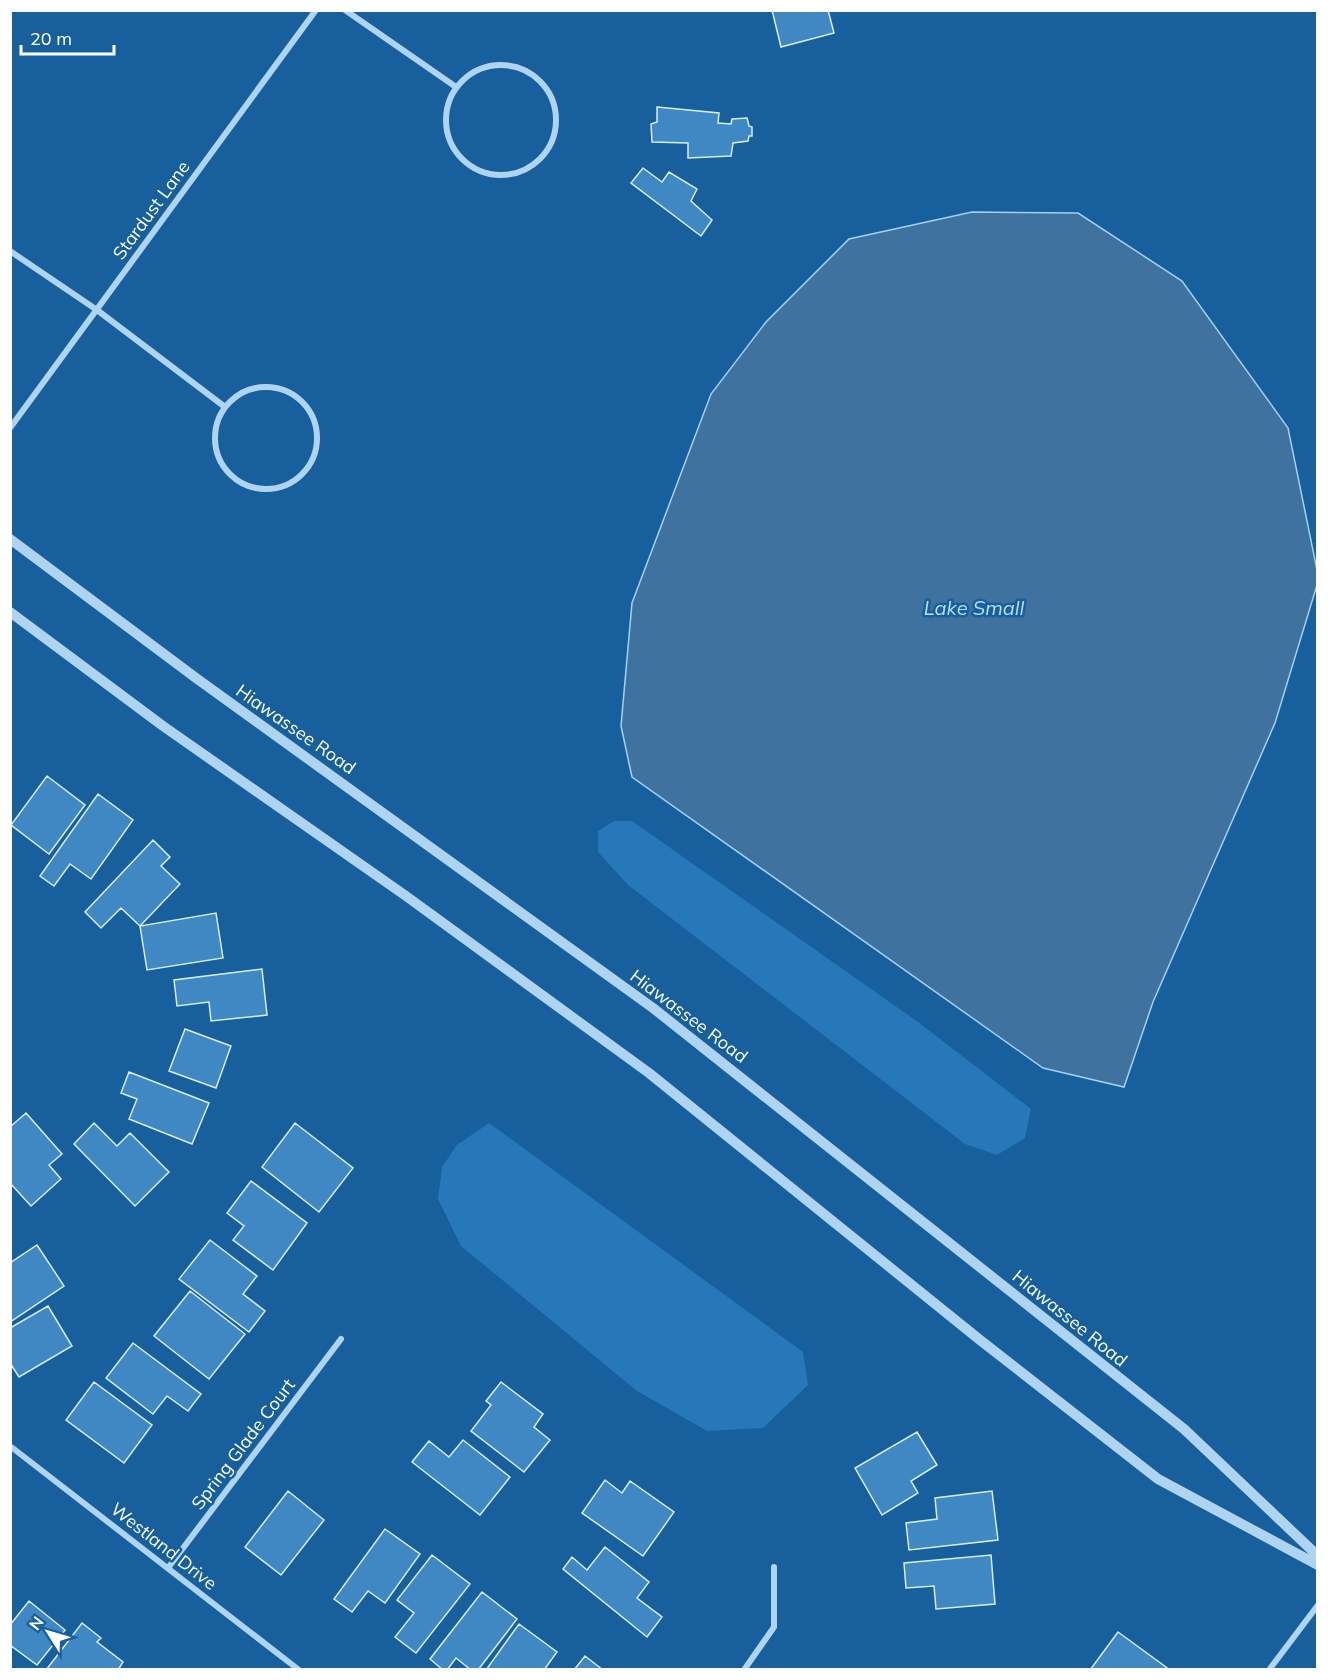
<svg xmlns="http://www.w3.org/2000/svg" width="1328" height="1680" font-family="Mulish,sans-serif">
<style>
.green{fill:#2778b9}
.water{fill:#3f729e;stroke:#a1d1f5;stroke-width:1.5}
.building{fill:#4088c3;stroke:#d7ecfc;stroke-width:1.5}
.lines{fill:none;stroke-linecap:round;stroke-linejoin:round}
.minor{stroke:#afd4f2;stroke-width:6}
.tertiary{stroke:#afd4f2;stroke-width:10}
.labels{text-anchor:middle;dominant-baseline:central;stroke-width:5;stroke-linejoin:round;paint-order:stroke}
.street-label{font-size:18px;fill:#fff;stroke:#175f9d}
.water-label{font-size:20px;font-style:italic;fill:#bbdef9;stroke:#175f9d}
</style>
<rect width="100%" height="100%" fill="#175f9d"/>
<path class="green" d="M614 821H632L918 1022 1031 1109 1025 1138 997 1155 965 1144 628 885 598 852V831Z
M489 1123 803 1352 808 1385 763 1428 707 1431 637 1391 461 1246 438 1199 442 1167 457 1145Z"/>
<path class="water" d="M972 212 1078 213 1182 281 1288 428 1317 570V585L1275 723 1153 1002 1124 1087 1043 1068 632 777 621 726 632 603 711 394 766 322 849 239Z"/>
<path class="building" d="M772 10H828L834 33 781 47Z
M657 107 719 113 718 123 731 124 732 119 747 118 749 126 752 127V136H749L748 141 733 143 731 156 688 158V143L652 142 651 124 657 122Z
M643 168 662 182 669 172 697 189 691 201 712 220 701 236 631 183Z
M47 776 85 805 49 854 11 825Z
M98 794 133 820 91 879 70 864 54 886 40 876Z
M153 840 170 857 161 866 180 884 140 926 121 908 101 928 85 912Z
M216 913 223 958 147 970 140 926Z
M262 969 267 1015 211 1021 209 1002 177 1006 174 980Z
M185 1029 231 1046 216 1088 169 1071Z
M129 1072 209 1103 192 1144 129 1119 137 1099 121 1093Z
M26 1113 62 1154 49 1165 61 1179 31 1206 10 1183V1127Z
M94 1123 117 1146 130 1133 169 1172 135 1206 74 1144Z
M295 1123 353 1168 319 1212 262 1167Z
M251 1181 307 1223 273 1270 233 1240 244 1226 227 1213Z
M210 1240 257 1276 243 1294 265 1311 249 1332 179 1279Z
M37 1245 64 1286 10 1322V1263Z
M190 1291 245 1334 209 1379 154 1336Z
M48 1306 72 1346 19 1377 10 1363V1328Z
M133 1343 201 1394 188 1411 167 1396 153 1414 106 1378Z
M94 1382 152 1425 124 1463 66 1420Z
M501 1382 543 1414 534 1427 550 1440 524 1472 471 1431 491 1405 486 1401Z
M917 1432 937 1465 911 1481 918 1493 882 1515 855 1468Z
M463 1440 510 1477 480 1515 412 1462 429 1441 449 1457Z
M605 1480 622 1493 630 1481 674 1512 643 1556 582 1513Z
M288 1491 324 1520 281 1575 245 1547Z
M992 1491 998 1540 909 1550 906 1523 937 1519 935 1498Z
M385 1529 420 1554 385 1603 368 1591 352 1612 334 1599Z
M605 1547 649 1582 637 1598 662 1617 647 1637 563 1569 572 1557 587 1570Z
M432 1555 470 1584 416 1653 395 1637 414 1613 397 1600Z
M991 1555 995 1604 936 1609 934 1586 906 1588 904 1563Z
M482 1592 517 1619 478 1670H471L456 1658 447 1670H443L430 1659Z
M29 1601 65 1630 37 1665 10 1645V1625Z
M82 1623 101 1638 97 1642 123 1662 118 1670H46Z
M519 1624 557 1652 544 1670H486Z
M1118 1632 1170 1670H1090Z
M585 1656 603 1670H574Z"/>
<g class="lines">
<path class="minor" d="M345 10 456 87
M446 120a55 55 0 1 1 110 0a55 55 0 1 1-110 0Z
M10 251 97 310 225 407
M215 438a51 51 0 1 1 102 0a51 51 0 1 1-102 0Z
M10 428 316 10
M10 1446 299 1670
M168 1568 341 1339
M744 1670 774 1627V1567
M1269 1670 1318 1605"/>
<path class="tertiary" d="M10 539 196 678 653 1008 1184 1429 1318 1556
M10 612 163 726 406 896 649 1073 980 1340 1158 1479 1318 1565"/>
</g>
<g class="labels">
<g class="street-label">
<text transform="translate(151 210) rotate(-54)">Stardust Lane</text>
<text transform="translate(296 729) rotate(35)">Hiawassee Road</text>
<text transform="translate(689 1016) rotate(37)">Hiawassee Road</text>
<text transform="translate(1070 1318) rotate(39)">Hiawassee Road</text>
<text transform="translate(243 1444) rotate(-53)">Spring Glade Court</text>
<text transform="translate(164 1546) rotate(38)">Westland Drive</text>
</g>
<g class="water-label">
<text x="974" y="607">Lake Small</text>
</g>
</g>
<rect width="1328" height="1680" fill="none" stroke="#ffffff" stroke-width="24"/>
<g transform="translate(48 1632) rotate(307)" stroke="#175f9d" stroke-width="4.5" paint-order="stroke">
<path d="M0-4.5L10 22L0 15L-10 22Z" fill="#ffffff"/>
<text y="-9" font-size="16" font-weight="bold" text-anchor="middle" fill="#ffffff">N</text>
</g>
<path d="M21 45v9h93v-9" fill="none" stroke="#ffffff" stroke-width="3"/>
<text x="30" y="45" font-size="18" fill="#ffffff" stroke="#175f9d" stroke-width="4.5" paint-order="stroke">20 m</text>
</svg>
